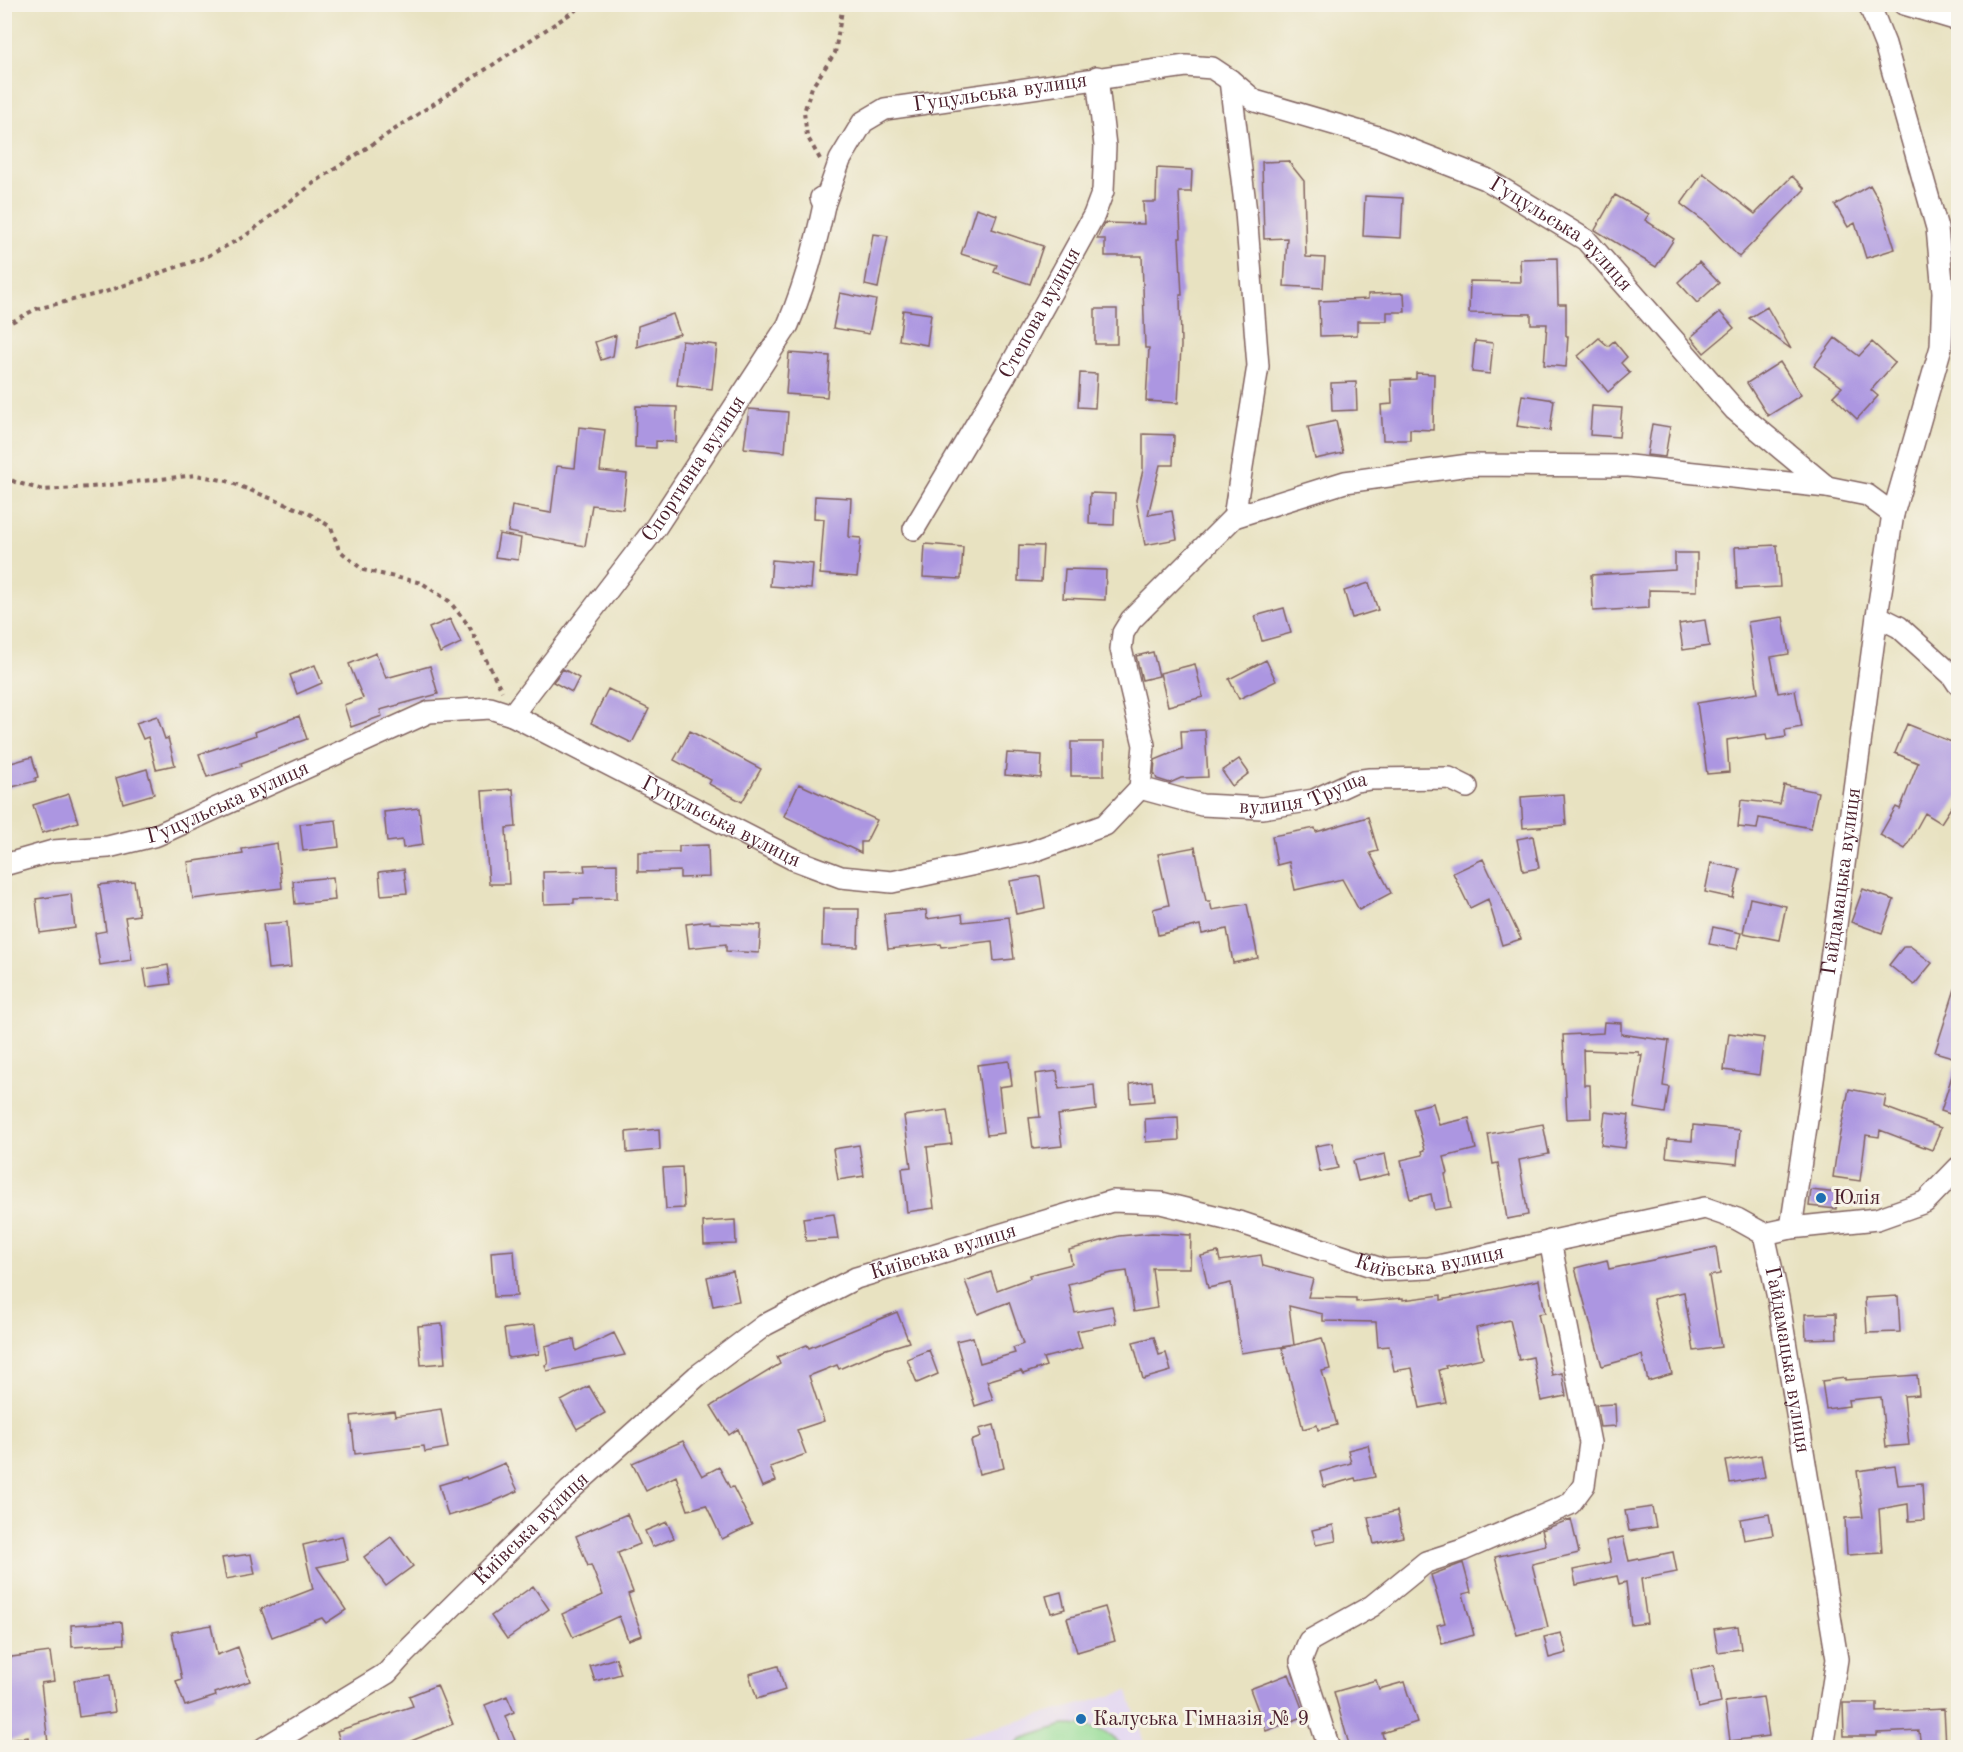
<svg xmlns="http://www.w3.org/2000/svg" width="1963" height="1752" font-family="'Old Standard TT',serif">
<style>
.built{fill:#e1d4f3}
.green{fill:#96dd97;stroke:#707e61;stroke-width:1.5}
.building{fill:#ac96e1}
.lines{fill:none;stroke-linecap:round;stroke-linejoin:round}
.minor-casing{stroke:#816360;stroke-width:24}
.path{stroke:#816360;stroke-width:4;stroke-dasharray:4.5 4.5;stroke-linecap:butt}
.minor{stroke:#fff;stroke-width:21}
.poi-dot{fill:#1f6fb2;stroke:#f7f3e8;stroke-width:2}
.labels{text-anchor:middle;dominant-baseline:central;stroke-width:6;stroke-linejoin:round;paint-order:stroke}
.street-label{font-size:21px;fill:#4a1f2b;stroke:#f7f3e8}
.poi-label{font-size:21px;fill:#4a1f2b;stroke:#f7f3e8;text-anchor:start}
</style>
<rect width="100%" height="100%" fill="#f7f3e8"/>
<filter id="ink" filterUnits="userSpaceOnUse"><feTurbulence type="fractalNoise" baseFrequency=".0167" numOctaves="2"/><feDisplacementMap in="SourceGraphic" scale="12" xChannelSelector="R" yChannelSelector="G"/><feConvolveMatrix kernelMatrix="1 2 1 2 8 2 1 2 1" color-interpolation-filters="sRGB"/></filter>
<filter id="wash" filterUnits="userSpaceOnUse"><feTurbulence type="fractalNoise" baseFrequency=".008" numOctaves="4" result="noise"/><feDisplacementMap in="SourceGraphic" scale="24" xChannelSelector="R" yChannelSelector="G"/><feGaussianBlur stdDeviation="1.35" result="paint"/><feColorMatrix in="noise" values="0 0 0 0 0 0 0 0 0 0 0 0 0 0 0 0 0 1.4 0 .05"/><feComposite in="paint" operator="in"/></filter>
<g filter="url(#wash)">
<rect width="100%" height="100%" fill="#e8e2c1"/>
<path class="built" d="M1128 1691 1145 1747 921 1748Z"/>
<path class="green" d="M1064 1725C1088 1725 1107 1728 1123 1747H1013L1021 1739Z"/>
<g id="blocks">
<path class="building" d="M1288 161 1304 181 1306 257 1325 258 1323 288 1284 286 1287 238 1264 239 1262 162Z
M1157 168 1192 170 1191 192H1179L1181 238H1179L1182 295H1180L1181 346 1178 403 1146 401 1149 348H1145L1142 256H1105V239H1097L1104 223 1144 224 1143 202H1156Z
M1703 173 1755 214 1792 176 1805 189 1739 257 1705 222 1681 204Z
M1870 185 1881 204 1895 249 1866 258 1855 223 1848 227 1835 205Z
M1615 195 1649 214 1645 220 1674 239 1656 267 1595 230Z
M1365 196 1403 198 1401 238 1363 236Z
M976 208 997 215 992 229 1043 246 1030 284 994 272 997 265 961 254Z
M873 234 888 236 878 288 865 285Z
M1557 258 1558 304H1566V336H1568L1566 367 1544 365 1547 324H1531V314L1469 313 1470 281 1521 282 1520 259Z
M1699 262 1719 283 1697 303 1678 282Z
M840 293 876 300 869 334 833 328Z
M1404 293 1405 312H1387V321H1357V335L1320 336 1319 301 1368 299V294Z
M1767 307 1791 349 1749 318Z
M1095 309H1117V344H1095Z
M903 310 931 314 927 345 899 340Z
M1720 312 1734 328 1704 353 1691 337Z
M673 314 680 334 637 347 638 326Z
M616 335 613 356 601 360 595 342Z
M1599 338 1608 346 1614 341 1627 357 1621 363 1630 373 1608 392 1578 356Z
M1835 338 1859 356 1872 342 1895 363 1871 390 1878 396 1857 419 1833 396 1842 387 1814 366Z
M682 341 717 345 712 389 677 385Z
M1475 341 1493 343 1490 374 1472 372Z
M789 353 830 356 827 397 786 394Z
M1780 362 1801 395 1768 416 1747 383Z
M1080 373 1097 374 1095 408 1078 407Z
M1416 373 1434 374 1433 430 1410 429V440H1383L1381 405 1392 404 1391 380 1416 379Z
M1356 382 1357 410 1332 411 1331 383Z
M1522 395 1554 400 1550 431 1517 426Z
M636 406 677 407 676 442 656 441V448L635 447Z
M1592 406 1622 408 1619 437 1590 435Z
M749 409 788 412 785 452 744 448Z
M1336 421 1343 453 1315 459 1308 427Z
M1652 424 1670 427 1665 457 1647 455Z
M579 427 605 430 600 471 627 474 623 509 592 505 585 546 508 532 512 506 551 513 557 466 575 468Z
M1143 434 1174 435 1173 465H1160L1148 515 1172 511 1177 539 1145 545 1136 500 1143 470Z
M1090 493 1115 494 1114 525 1089 524Z
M815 496 851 498 849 537 861 538 857 577 820 574 824 519 814 518Z
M499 534 521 538 518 560 495 557Z
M925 544 963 547 961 579 923 577Z
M1019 545 1043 546 1041 582 1018 581Z
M1777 545 1780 587 1737 589 1735 547Z
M1675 553H1697V591L1649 590V608L1593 611 1591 575 1675 570Z
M772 560 813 564 811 589 770 586Z
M1065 569 1106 570 1105 600 1063 598Z
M1369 583 1378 610 1352 618 1344 591Z
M1284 608 1291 633 1262 641 1255 616Z
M1783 617 1789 654 1771 657 1778 693 1795 690 1802 727 1785 730 1786 737 1767 740 1766 734 1727 740 1729 772 1707 774 1697 703 1758 693 1748 622Z
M450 619 461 643 440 653 429 628Z
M1705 620 1709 646 1683 650 1679 624Z
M1153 652 1159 676 1142 680 1136 656Z
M376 653 386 678 430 666 438 694 380 710 382 716 351 727 344 705 363 698 349 664Z
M1266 660 1276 681 1239 699 1229 679Z
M1195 664 1203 697 1168 706 1160 673Z
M315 665 322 683 297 694 290 675Z
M563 669 579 678 572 692 553 682Z
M608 689 649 709 632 743 591 723Z
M157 716 165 739 168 738 175 765 156 769 148 737 143 739 136 723Z
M299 716 307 739 241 763 242 766 207 777 199 754 256 735 255 732Z
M1907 724 1959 745V795L1941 823 1925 813 1905 849 1880 835 1896 807 1900 809 1918 763 1895 753Z
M1205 730 1208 777 1181 778 1170 783 1157 779 1154 773 1155 760 1182 749 1181 731Z
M690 731 761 769 742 802 709 784 711 780 674 760Z
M1071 742H1104V776H1071Z
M1007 753 1042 755 1041 778 1005 775Z
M32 757 38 777 35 778 36 781 4 789V765Z
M1239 759 1249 773 1232 786 1222 771Z
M147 769 154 794 123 803 116 778Z
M799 784 877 820 866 842H861V853L784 816Z
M1784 785 1818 792 1811 828 1759 818 1757 829 1738 827 1741 800 1780 804Z
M513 789 516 827 506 828 509 884H489L482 791Z
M69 794 78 822 42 833 33 805Z
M1564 794 1566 825 1523 828 1521 797Z
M419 808 423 845 403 848 402 840 387 842 384 812Z
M1368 817 1378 851 1370 853 1391 893 1359 910 1342 879 1295 890 1289 862 1277 865 1272 836 1315 828 1316 832Z
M336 820 339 847 303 851 300 824Z
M1533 836 1539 868 1523 871 1517 839Z
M277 843 282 888 193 899 188 862 243 854 242 849Z
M708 845 709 877 680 878V871L638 872V852H679V846Z
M1195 847 1206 901H1210L1212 910 1247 904 1258 958 1233 963 1227 929 1202 934 1200 925 1158 935 1153 909 1169 905 1158 854Z
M1483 859 1508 912 1521 939 1502 945 1488 899 1470 908 1453 873Z
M1711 863 1740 869 1733 898 1705 892Z
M617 864V898L574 899V903L544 904 543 872 585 871 584 865Z
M404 869 407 893 381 895 379 872Z
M1040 876 1045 908 1016 914 1010 881Z
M333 877 335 900 295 904 293 881Z
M134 881 139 915 125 917 132 960 100 965 95 933 106 931 99 885Z
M1863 889 1894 900 1882 933 1851 922Z
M71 894 75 928 40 933 36 899Z
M1750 898 1786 906 1779 940 1743 933Z
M823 909H859L858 947 822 946Z
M926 910 927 919 962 914 963 922 1009 917 1014 959 994 961 992 941 942 947 941 944 888 949 884 914Z
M710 921V923L761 925 759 953 726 951V944L689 948 686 924Z
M287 922 291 967 268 969 263 924Z
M1713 927 1741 933 1737 949 1709 944Z
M1904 946H1910L1932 963 1914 985 1889 965Z
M168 965 171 984 147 987 144 969Z
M1955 989H1959V1059L1935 1052Z
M1604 1022 1621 1023V1034L1669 1041 1663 1086 1669 1087 1665 1113 1634 1108 1642 1055H1639V1052L1583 1050 1584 1085H1590L1591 1118 1567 1119 1563 1035 1603 1033Z
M1729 1033 1764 1038 1759 1075 1724 1070Z
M1009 1061 1012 1085 999 1087 1004 1133 987 1135 977 1065Z
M1955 1066 1959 1067V1117L1941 1111Z
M1057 1071 1059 1089 1094 1085 1096 1110 1058 1115 1062 1146 1033 1149 1029 1118 1040 1117 1035 1074Z
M1152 1081 1154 1101 1131 1103 1130 1084Z
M1849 1089 1886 1096 1884 1107 1941 1128 1932 1150 1880 1130 1879 1137 1866 1135 1860 1181 1833 1177 1838 1143Z
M1433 1103 1439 1125 1469 1118 1476 1149 1444 1157 1448 1173 1445 1174 1451 1207 1434 1210 1431 1194 1410 1199 1401 1160 1423 1155 1422 1151 1425 1150 1413 1108Z
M947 1110 952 1144 927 1147 934 1208 907 1212 902 1168 911 1167 904 1116Z
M1605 1112 1629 1115 1625 1148 1601 1145Z
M1178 1117 1179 1140 1146 1142 1145 1119Z
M1543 1124 1549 1154 1519 1160 1528 1215 1507 1219 1498 1163 1493 1164 1488 1134Z
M1693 1125 1740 1130 1737 1164 1666 1157 1668 1139 1692 1141Z
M659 1129 660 1150 627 1153 626 1132Z
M1332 1143 1338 1168 1320 1172 1315 1146Z
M859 1145 864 1176 838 1180 833 1149Z
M1385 1154 1389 1174 1358 1181 1353 1161Z
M682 1167 684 1208 666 1209 663 1168Z
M1811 1190 1837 1193 1836 1209 1809 1206Z
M834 1214 838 1239 806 1241 803 1218Z
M735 1220 736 1244 704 1245 703 1222Z
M1152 1233 1191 1235 1190 1268H1152L1157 1308 1134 1312 1127 1271 1112 1273 1068 1284 1075 1313 1112 1306 1116 1323 1077 1331 1082 1348 1043 1358 1046 1366 1023 1374 1021 1371 987 1381 993 1400 975 1406 956 1341 973 1337 980 1363 1015 1353 1013 1348 1023 1344 1009 1302 978 1314 965 1281 991 1272 997 1290 1030 1278 1029 1275 1072 1264 1069 1250 1119 1236Z
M1716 1247 1720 1274 1709 1276 1721 1347 1694 1351 1684 1292 1653 1299 1672 1374 1648 1381 1642 1355 1602 1366 1575 1268 1607 1260 1609 1269Z
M514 1250 517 1296 494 1297 491 1252Z
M1218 1252 1220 1261 1261 1255 1263 1266 1313 1279 1308 1297 1356 1298V1302L1403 1298V1300L1441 1295V1300L1539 1280 1545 1313 1538 1314 1552 1375 1562 1373 1566 1396 1541 1401 1533 1357 1519 1360 1510 1320 1476 1328 1483 1358 1445 1366 1446 1368 1439 1370 1446 1403 1420 1408 1412 1368 1394 1371 1389 1346 1378 1347 1376 1322 1323 1321V1314L1289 1306 1294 1345 1241 1353 1231 1283 1208 1288 1201 1256Z
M733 1271 739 1301 713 1306 707 1277Z
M1898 1296 1900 1332 1867 1333 1865 1298Z
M897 1312 909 1342 883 1350 839 1369 837 1365 809 1376 824 1421 797 1430 806 1454 770 1467 776 1481 762 1487 738 1429 729 1435 711 1406 780 1364 777 1357 807 1345 809 1348Z
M1836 1313 1837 1338 1806 1339 1805 1314Z
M442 1324 445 1363 421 1365 418 1326Z
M535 1325 539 1354 508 1358 504 1329Z
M614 1333 625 1355 547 1371 545 1365 548 1364 545 1346 574 1339 576 1351Z
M1154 1337 1159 1355 1166 1353 1171 1371 1143 1379 1133 1342Z
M1322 1338 1330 1369 1322 1371 1337 1425 1318 1430 1317 1425 1303 1429 1282 1348Z
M929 1350 938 1374 917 1383 907 1359Z
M1917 1375 1919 1395 1904 1396 1909 1445 1886 1447 1881 1397 1848 1400 1849 1406 1826 1409 1822 1381 1845 1378V1380Z
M589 1386 605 1413 577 1429 561 1401Z
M1615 1404 1616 1426 1600 1427 1596 1405Z
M441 1409 448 1448 425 1452 424 1446 355 1454 351 1416 394 1411 395 1416Z
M994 1425 1004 1468 979 1474 971 1441 981 1437 979 1429Z
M683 1441 702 1476 719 1467 730 1488 733 1487 752 1525 722 1539 706 1505 688 1510 676 1476 646 1491 632 1463Z
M1368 1445 1375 1477 1356 1481 1355 1478 1324 1487 1320 1472 1351 1463 1348 1450Z
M1761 1455 1765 1477 1730 1483 1726 1461Z
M505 1463 518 1491 488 1504 448 1516 439 1485 466 1477 467 1479Z
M1895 1466 1898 1485 1922 1483 1924 1520 1909 1521 1908 1504 1879 1509 1882 1553 1847 1555 1845 1518 1863 1517 1857 1471Z
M1652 1507 1656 1527 1629 1531 1625 1511Z
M1397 1511 1403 1537 1374 1544 1368 1518Z
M627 1514 640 1544 618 1553 633 1592 628 1594 642 1635 628 1640 619 1616 573 1637 562 1614 603 1595 591 1565 588 1566 576 1536Z
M1769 1514 1773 1535 1744 1540 1740 1519Z
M1571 1519 1579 1553 1532 1564 1548 1627 1517 1635 1495 1557 1546 1545 1542 1530Z
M667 1522 674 1538 652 1547 645 1531Z
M1333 1525 1336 1541 1316 1545 1312 1530Z
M342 1536 348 1560 317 1567 346 1610 326 1623 322 1618 272 1637 261 1609 313 1589 303 1545Z
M391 1537 413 1566 386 1586 364 1557Z
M1623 1537 1629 1561 1673 1552 1677 1572 1641 1579 1647 1623 1631 1625 1626 1582 1619 1584 1617 1576 1576 1585 1573 1570 1611 1562 1606 1541Z
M251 1554 255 1574 226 1579 222 1558Z
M1463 1563 1471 1592 1463 1594 1474 1635 1442 1644 1437 1625 1445 1623 1431 1575Z
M533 1586 549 1609 507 1639 491 1616Z
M1061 1592 1065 1609 1051 1613 1046 1596Z
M1105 1607 1115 1641 1077 1652 1067 1618Z
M122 1622 124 1644 72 1647 71 1625Z
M211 1625 217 1655 238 1647 250 1681 215 1693 216 1696 185 1706 176 1681 182 1679 172 1632Z
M1738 1626 1741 1649 1718 1652 1714 1629Z
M1561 1633 1567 1653 1549 1658 1544 1637Z
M50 1652 54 1681 41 1683 48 1743 29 1745 28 1737 4 1741V1658Z
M616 1658 621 1674 595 1681 590 1666Z
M1714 1665 1721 1703 1698 1708 1691 1670Z
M778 1666 785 1690 757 1699 749 1674Z
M1289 1674 1305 1716 1266 1731 1250 1689Z
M110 1675 115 1712 79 1717 74 1680Z
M1376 1680 1379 1689 1404 1682 1417 1722 1382 1733 1386 1748H1350L1334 1692Z
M437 1685 453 1724 394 1748H342L337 1731 413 1706 409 1696Z
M507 1696 514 1712 505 1716 518 1748H502L485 1705Z
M1763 1697 1769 1736 1730 1741 1725 1702Z
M1843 1703H1877V1712L1944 1709 1946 1746 1921 1748 1919 1731 1877 1733V1736H1844Z"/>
</g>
</g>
<g filter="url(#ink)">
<use href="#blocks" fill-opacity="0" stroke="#816360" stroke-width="1.5"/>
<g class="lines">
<defs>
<g id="minor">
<path d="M1904 4 1958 20"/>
<path d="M1230 80 1246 212 1258 366 1234 517"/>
<path id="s1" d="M824 205 840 160 863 122 885 109 1186 66 1212 68 1230 80 1255 101 1378 137 1486 179 1586 240 1735 410 1827 487"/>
<path id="s2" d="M914 529 1005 376 1094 215 1103 191 1105 146 1097 77"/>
<path d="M1877 616 1899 627 1952 675 1958 684"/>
<path id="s3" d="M512 715 656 527 788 325C805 285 815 248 824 205L821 198"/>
<path id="s4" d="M1140 788 1202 805 1262 808 1314 800 1355 781 1370 779 1449 778 1467 787"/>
<path id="s5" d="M4 865 53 851 108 847 157 835 429 712 490 708 512 715 793 859 841 877 892 882 1031 852 1105 825 1140 788 1144 745 1121 649 1123 633 1131 620 1234 517 1345 482 1469 465 1629 466 1827 487 1867 495 1893 514"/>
<path d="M1791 1228 1877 1219 1925 1202 1958 1168"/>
<path id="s6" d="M1764 1234 1791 1228 1836 925 1877 616 1893 514 1941 347 1943 292 1937 228 1885 44 1869 4"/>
<path id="s7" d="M1764 1234 1778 1298 1837 1659 1823 1748"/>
<path id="s8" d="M264 1748 387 1673 404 1654 569 1491 697 1376 765 1325 856 1278 1112 1201 1161 1203 1242 1223 1384 1270 1429 1268 1705 1208 1737 1219 1764 1234"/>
<path d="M1329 1748 1301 1661 1309 1641 1372 1606 1426 1562 1463 1550 1570 1504 1584 1485 1590 1443 1550 1241"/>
</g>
</defs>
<use href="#minor" class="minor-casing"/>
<path class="path" d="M820 159 807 136 804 112 812 87 835 53 843 4
M4 326 36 309 105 292 206 257 245 236 315 182 585 4
M4 476 15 482 43 490 91 487 196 475 227 481 308 513 331 527 339 550 363 570 422 583 449 601 469 626 502 691"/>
<use href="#minor" class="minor"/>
</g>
</g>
<g class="poi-dot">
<circle cx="1821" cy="1198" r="6"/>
<circle cx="1081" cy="1719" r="6"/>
</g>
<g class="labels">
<g class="street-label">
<text stroke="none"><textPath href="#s1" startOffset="234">Гуцульська вулиця</textPath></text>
<text stroke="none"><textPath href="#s1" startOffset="840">Гуцульська вулиця</textPath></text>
<text stroke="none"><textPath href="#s2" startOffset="250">Степова вулиця</textPath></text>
<text stroke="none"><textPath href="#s3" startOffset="306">Спортивна вулиця</textPath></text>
<text stroke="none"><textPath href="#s4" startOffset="168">вулиця Труша</textPath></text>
<text stroke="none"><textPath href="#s5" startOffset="234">Гуцульська вулиця</textPath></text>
<text stroke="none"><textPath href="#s5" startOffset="774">Гуцульська вулиця</textPath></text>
<text stroke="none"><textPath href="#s6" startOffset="378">Гайдамацька вулиця</textPath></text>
<text stroke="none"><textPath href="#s8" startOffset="852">Київська вулиця</textPath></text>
<text stroke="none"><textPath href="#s8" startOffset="1356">Київська вулиця</textPath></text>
<text stroke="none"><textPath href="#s7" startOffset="128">Гайдамацька вулиця</textPath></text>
<text stroke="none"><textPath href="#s8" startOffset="348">Київська вулиця</textPath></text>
</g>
<g class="poi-label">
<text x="1833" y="1198">Юлія</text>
<text x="1093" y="1719">Калуська Гімназія № 9</text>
</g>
</g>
<rect width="1963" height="1752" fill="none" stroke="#f7f3e8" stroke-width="24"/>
</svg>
